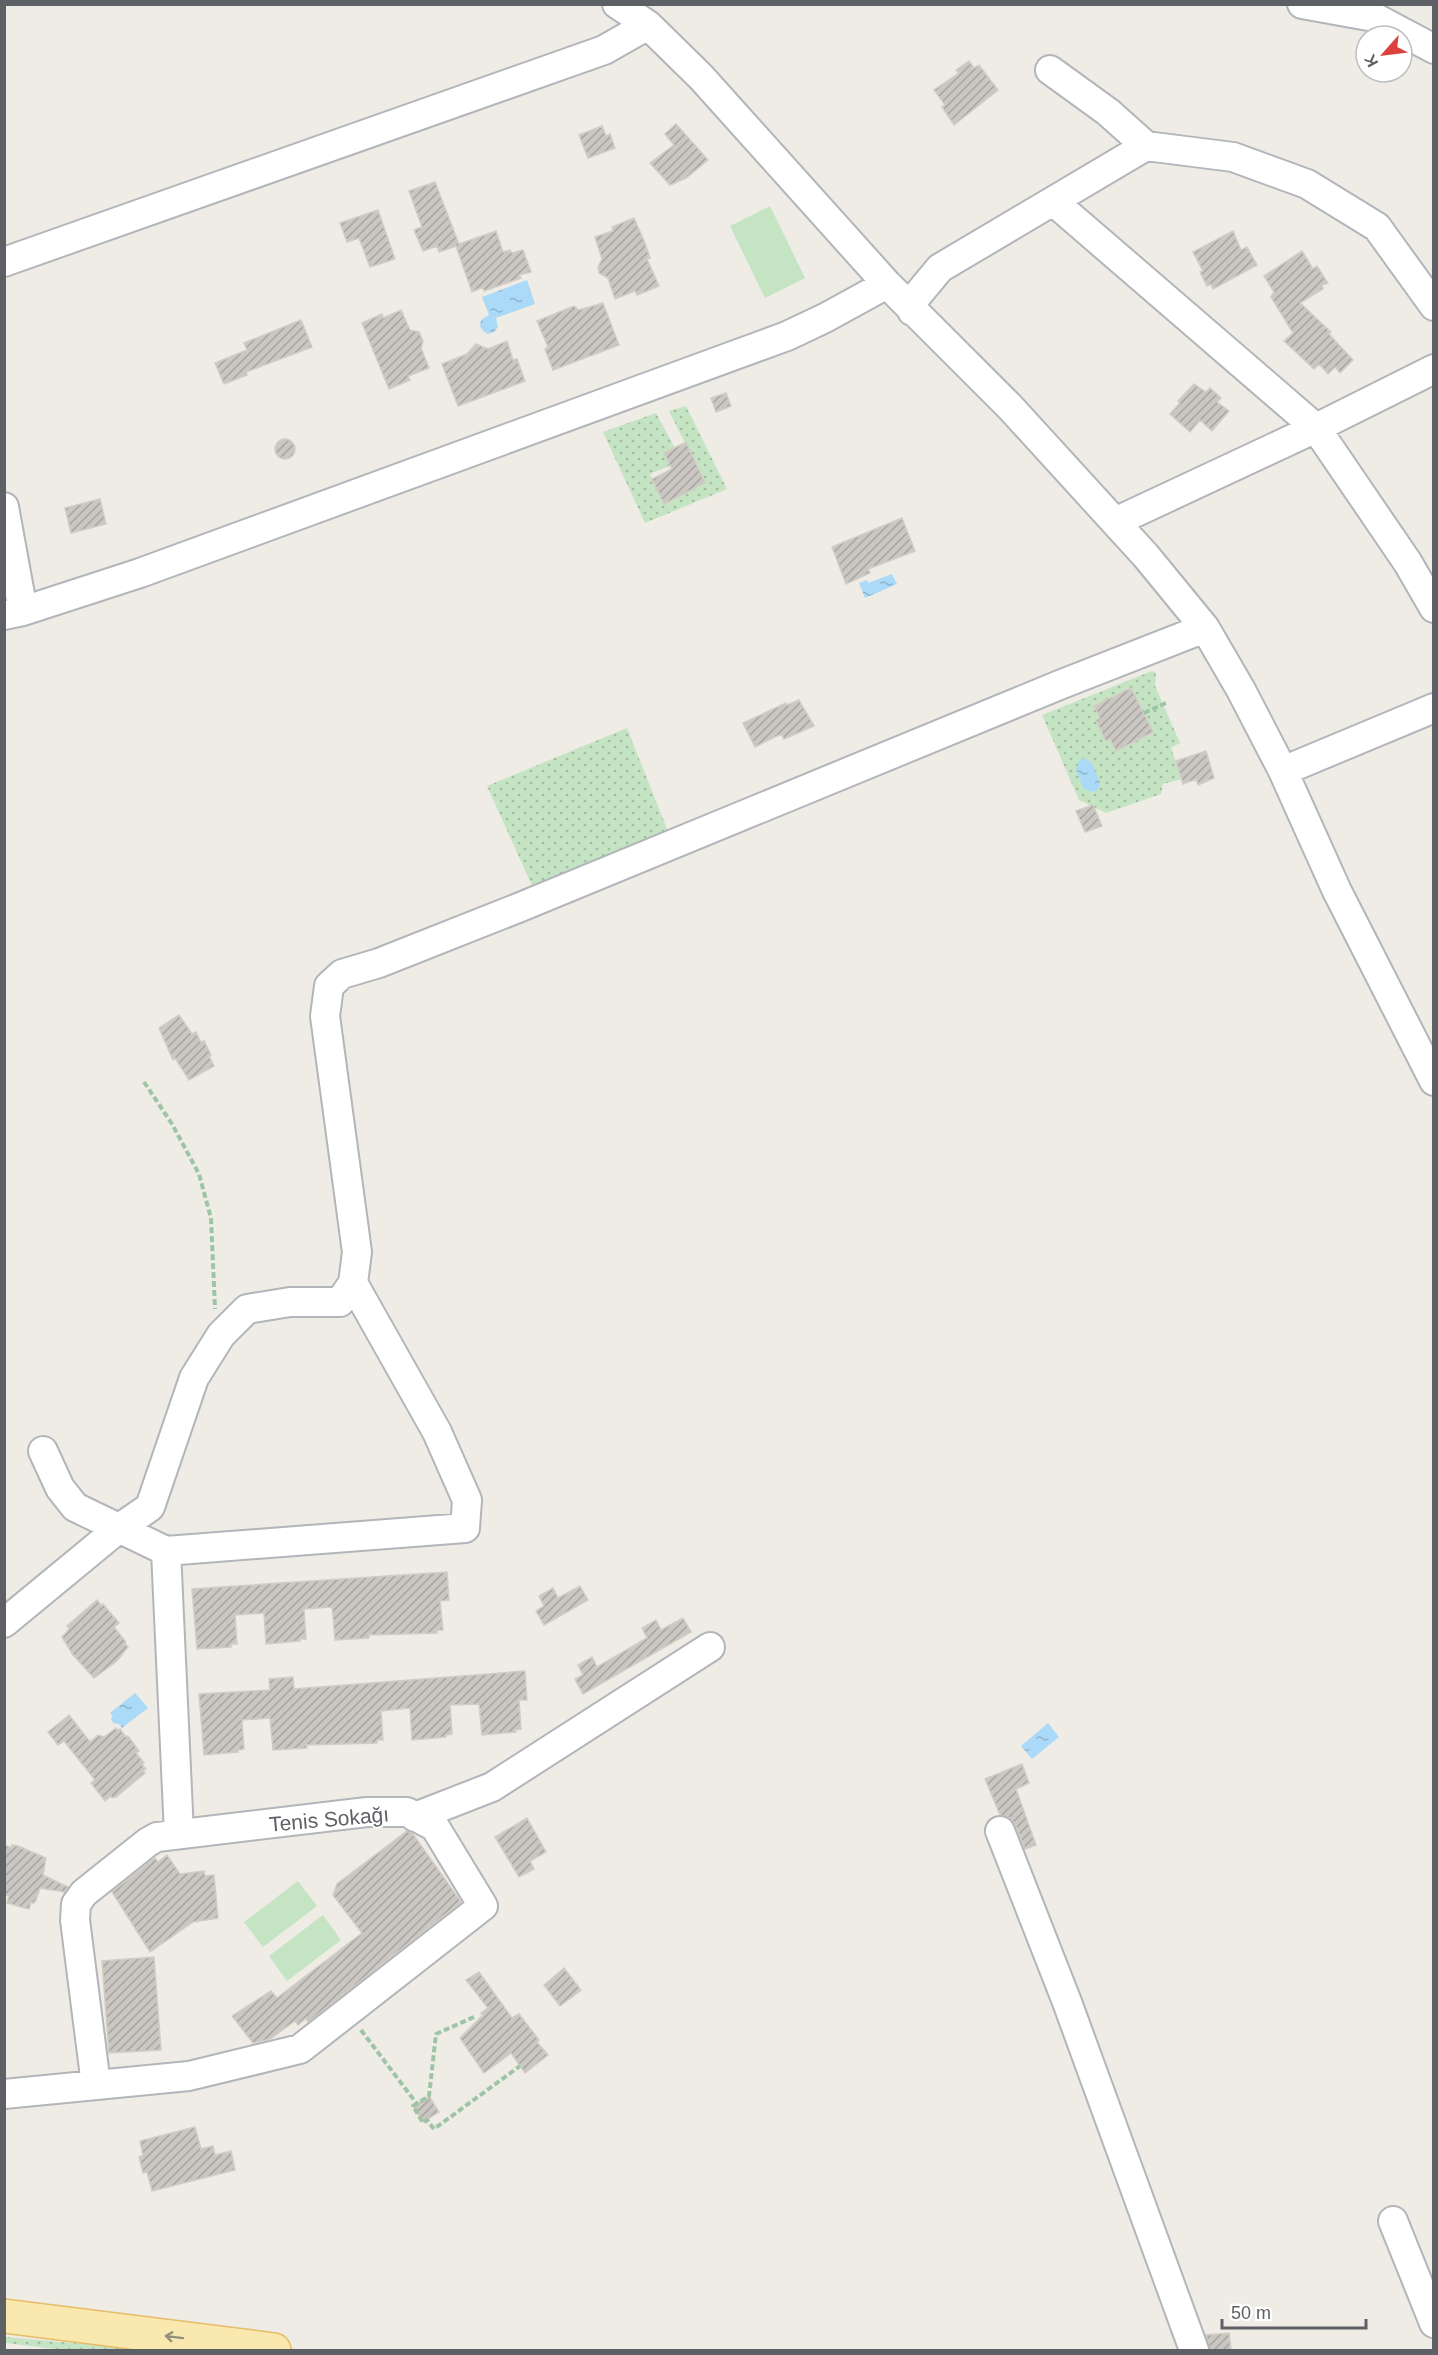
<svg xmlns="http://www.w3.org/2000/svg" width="1438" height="2355" font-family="Arial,sans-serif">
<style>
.green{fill:url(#green-dots)}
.pitch{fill:#c5e4c3}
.water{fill:url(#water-ripples)}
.building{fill:url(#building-hatch);stroke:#d2cdc4;stroke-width:1.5}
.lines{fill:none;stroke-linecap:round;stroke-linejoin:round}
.minor-casing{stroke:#b2b5b9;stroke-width:32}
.major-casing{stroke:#e6bc65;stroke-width:36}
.path{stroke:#9ec4a6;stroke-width:4;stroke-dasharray:6 3;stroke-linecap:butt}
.minor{stroke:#fff;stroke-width:28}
.major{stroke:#f9e9af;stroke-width:33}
.oneway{stroke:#94907e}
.labels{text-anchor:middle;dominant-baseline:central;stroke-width:4.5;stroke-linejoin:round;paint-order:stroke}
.street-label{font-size:21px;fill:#5d6064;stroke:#fff}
</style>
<defs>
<pattern id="green-dots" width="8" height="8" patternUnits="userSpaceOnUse" patternTransform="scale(1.5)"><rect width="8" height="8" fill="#c5e4c3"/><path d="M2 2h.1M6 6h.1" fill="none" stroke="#a3bca2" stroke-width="1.8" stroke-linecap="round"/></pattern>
<pattern id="water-ripples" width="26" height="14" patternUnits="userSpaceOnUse" patternTransform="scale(1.5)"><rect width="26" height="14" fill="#abdaf8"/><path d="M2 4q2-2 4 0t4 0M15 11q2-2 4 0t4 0" fill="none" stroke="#8eb4cc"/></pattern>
<pattern id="building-hatch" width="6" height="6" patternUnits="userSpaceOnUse" patternTransform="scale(1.5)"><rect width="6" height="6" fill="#cac6c2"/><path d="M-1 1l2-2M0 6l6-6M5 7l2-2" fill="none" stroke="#a7a4a1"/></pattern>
</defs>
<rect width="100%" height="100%" fill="#eeece5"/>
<path class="green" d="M686 406 727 489 645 523 603 432 656 413 675 448 664 453 670 466 650 474 664 504 705 483 669 411Z
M1152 671 1156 673 1155 686 1180 743 1171 748 1182 779 1163 784 1161 794 1106 813 1079 800 1042 715Z
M627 728 669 834 534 890 487 786Z
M5 2337 153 2350H64L5 2343Z"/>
<path class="pitch" d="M770 206 805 278 765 298 730 226Z
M298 1881 317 1906 263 1947 244 1922Z
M323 1915 341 1940 287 1981 269 1956Z"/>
<path class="water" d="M527 280 535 304 496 318 498 327 494 332 488 334 483 331 480 326 481 320 489 315 482 297Z
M892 574 897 584 865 598 859 583 867 580 868 583Z
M1084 758 1091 762 1100 782 1098 790 1092 792 1084 789 1076 770 1079 761Z
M135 1693 148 1708 122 1728 119 1724 113 1723 111 1719 113 1717 110 1713Z
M1048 1723 1059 1737 1032 1759 1021 1746Z"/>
<path class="building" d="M969 61 974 68 979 65 998 90 954 125 942 107 945 105 934 90 959 73 956 70Z
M676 124 708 160 686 178 670 185 650 163 674 145 665 134Z
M602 126 606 136 610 134 615 148 588 158 579 135Z
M435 182 459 244 496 231 503 252 510 250 512 253 523 250 531 272 519 275 521 278 484 291 483 287 472 292 456 246 439 252 437 246 423 251 414 230 422 227 409 191Z
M378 210 395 259 370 267 359 238 347 242 340 223Z
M634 218 645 243 650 258 647 259 659 286 637 295 635 291 615 299 608 278 599 273 598 267 602 259 595 237 613 231 612 227Z
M1233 231 1241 250 1247 247 1257 265 1213 289 1211 284 1207 286 1200 272 1203 271 1193 252Z
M1302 251 1313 269 1317 266 1328 283 1322 285 1323 289 1300 303 1331 332 1329 334 1353 360 1340 373 1335 367 1328 374 1319 364 1314 369 1284 341 1293 333 1271 297 1274 292 1264 276Z
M603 303 619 345 553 370 545 349 548 347 537 321 574 306 579 310Z
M401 310 410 330 419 332 423 341 421 348 429 368 408 376 410 380 389 389 362 323 382 314 383 318Z
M301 320 312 347 246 372 247 375 224 384 215 363 247 350 244 343Z
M507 341 513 360 517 359 525 381 458 406 442 364 467 354 476 344 488 349Z
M1194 384 1206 392 1210 388 1221 398 1217 402 1229 411 1212 431 1200 420 1190 432 1170 414 1180 403 1178 401Z
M726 393 731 406 716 412 711 398Z
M275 449a10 10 0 1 1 20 0a10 10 0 1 1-20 0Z
M686 442 705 483 664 504 652 479 672 469 664 453Z
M100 499 106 524 71 533 65 508Z
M902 518 915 551 868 569 870 573 846 584 832 547Z
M1131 688 1153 732 1116 751 1110 739 1106 741 1096 720 1100 718 1094 706Z
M799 700 814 726 784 739 781 734 755 747 743 723 786 703 787 705Z
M1206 751 1214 778 1198 785 1196 779 1183 784 1176 761Z
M1093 805 1102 826 1085 832 1076 811Z
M179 1015 192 1034 196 1032 201 1042 204 1041 211 1055 209 1056 214 1066 189 1080 175 1058 173 1060 159 1028Z
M447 1572 449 1600 440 1601 443 1630H437V1633L369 1635V1638L335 1640 332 1607 304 1609 306 1639H300V1641L266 1644 264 1613 235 1615 237 1644H231V1647L197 1649 192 1589Z
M580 1586 588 1600 544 1625 536 1611 544 1606 539 1596 553 1588 558 1598Z
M97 1600 102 1606 103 1604 119 1623 114 1627 126 1642 125 1644 128 1647 117 1661 94 1678 73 1655 62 1637 69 1629 67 1626Z
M683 1618 691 1632 583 1694 575 1679 583 1675 578 1665 592 1657 597 1667 647 1638 642 1628 656 1620 661 1630Z
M525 1671 527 1700H519L521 1729 515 1730 516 1732 482 1735 479 1704 450 1705 452 1734 446 1735V1737L412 1740 410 1708 381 1711 383 1740H377V1743L306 1745 307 1748 273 1750 270 1718 242 1720 244 1749 238 1750V1752L204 1755 199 1694 270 1690 269 1679 293 1677 294 1689Z
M69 1715 90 1742 98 1735 104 1737 116 1728 118 1731 120 1729 126 1737 128 1736 139 1751 136 1753 144 1763 142 1765 146 1769 143 1771 145 1773 116 1797 112 1798 111 1796 105 1801 91 1783 95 1780 64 1741 58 1745 48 1732Z
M1022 1764 1029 1783 1016 1789 1036 1845 1025 1849 1015 1824 1010 1818 1000 1815 985 1779Z
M527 1818 546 1852 530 1861 534 1869 519 1877 495 1837Z
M407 1831 413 1834 461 1902 308 2022 306 2018 298 2025 295 2021 270 2039 253 2043 232 2016 271 1991 277 1998 362 1933 333 1895 337 1884Z
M4 1845 12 1848V1845L18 1846 46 1858 43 1875 68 1887 64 1892 40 1888 36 1900 34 1903H31L29 1909 7 1903 9 1896 4 1894Z
M167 1855 180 1874 204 1871 205 1876 214 1875 218 1918 193 1922 150 1952 112 1892 155 1858 158 1862Z
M154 1957 161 2050 109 2053 102 1961Z
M564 1968 581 1990 560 2006 544 1985Z
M479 1972 512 2018 519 2014 539 2040 537 2042 548 2055 525 2073 511 2053 484 2073 460 2038 483 2015 481 2013 488 2008 466 1980Z
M429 2096 439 2112 423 2122 413 2106Z
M195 2127 201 2149 213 2146 215 2155 231 2151 235 2170 152 2191 147 2172 143 2173 139 2157 143 2155 140 2141Z
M1229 2333 1231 2350H1210L1206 2335Z"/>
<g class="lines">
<defs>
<path id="minor" d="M617 4 648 25 701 77 887 284 1010 407 1146 556 1205 628 1241 690 1283 771 1337 891 1434 1081
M1302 4 1374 17 1434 49
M1050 70 1108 112 1146 146 1233 157 1307 184 1377 227 1434 306
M1054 202 1316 428 1408 563 1434 608
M4 262 604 50 648 25
M912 311 915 298 940 268 1146 146
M4 507 23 611
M1115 522 1316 428 1434 369
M4 615 23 611 140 573 787 336 825 318 887 284
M1283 771 1434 708
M43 1451 60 1488 75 1507 166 1551 465 1528 467 1500 437 1432 353 1283 357 1252 325 1016 329 986 342 974 379 963 518 908 1062 684 1205 628
M166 1551 179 1834
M4 1623 118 1529 150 1507 194 1378 221 1335 247 1309 290 1302H340L353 1283
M415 1817 492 1787 710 1647
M1000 1831 1067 2002 1194 2350
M4 2094 189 2076 300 2049 483 1906 435 1827 407 1812H367L157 1837 148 1842 84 1893 76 1904 75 1920 96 2085
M1393 2221 1434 2323"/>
<path id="major" d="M4 2316 274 2350"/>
</defs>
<use href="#minor" class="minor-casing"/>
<use href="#major" class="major-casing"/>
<path class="path" d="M1144 713 1168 702
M144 1082 172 1124 199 1174 211 1218 215 1309
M474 2017 436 2034 429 2096 413 2106 423 2123 427 2120 434 2129 520 2066
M361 2030 417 2104"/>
<use href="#minor" class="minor"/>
<use href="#major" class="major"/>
</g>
<defs><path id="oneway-shaft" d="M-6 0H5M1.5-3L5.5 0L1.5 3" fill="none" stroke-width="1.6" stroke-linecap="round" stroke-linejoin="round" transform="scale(1.5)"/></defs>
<use class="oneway" href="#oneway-shaft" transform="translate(174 2337) rotate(-173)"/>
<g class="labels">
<g class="street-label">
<text transform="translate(329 1819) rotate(-5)">Tenis Sokağı</text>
</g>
</g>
<rect width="1438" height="2355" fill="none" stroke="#5d6064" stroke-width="12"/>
<g transform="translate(1384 54) rotate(242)"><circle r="28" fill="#ffffff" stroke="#bebfc1" stroke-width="1.5"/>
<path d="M0-4.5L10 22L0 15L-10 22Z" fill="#dc423d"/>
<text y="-9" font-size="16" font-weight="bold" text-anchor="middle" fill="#5d6064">K</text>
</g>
<path d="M1222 2319v9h144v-9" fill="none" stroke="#5d6064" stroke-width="3"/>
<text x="1231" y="2319" font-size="18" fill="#5d6064" stroke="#ffffff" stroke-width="4.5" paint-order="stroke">50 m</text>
</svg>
